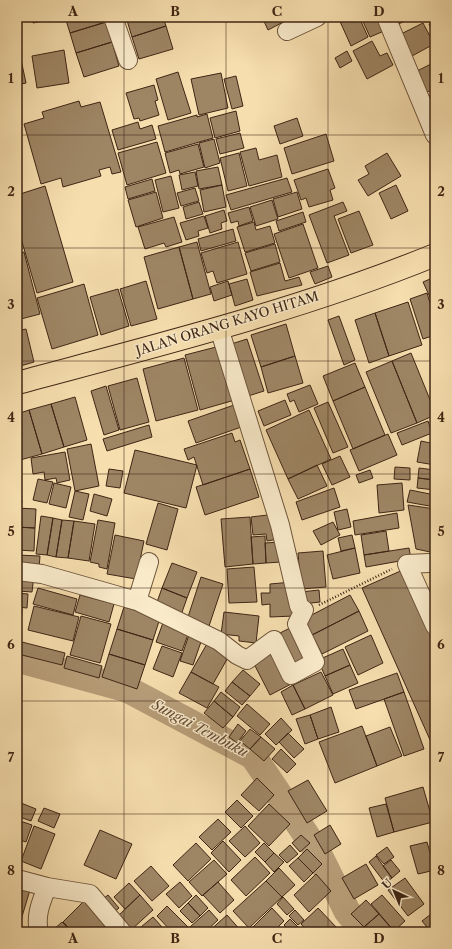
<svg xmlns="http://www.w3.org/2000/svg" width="452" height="949" font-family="'Libre Caslon Text',serif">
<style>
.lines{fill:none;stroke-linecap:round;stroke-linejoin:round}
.river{stroke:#b89f7a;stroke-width:27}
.building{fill:#9e8665;stroke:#3f2615}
.minor-casing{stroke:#6d543b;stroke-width:20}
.major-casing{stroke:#3f2615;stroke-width:24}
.path{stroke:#3f2615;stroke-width:2.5;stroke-dasharray:1 2;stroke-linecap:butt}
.minor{stroke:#f9eaca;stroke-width:18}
.major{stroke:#f6deae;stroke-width:22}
.grid{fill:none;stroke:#3f2615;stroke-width:1;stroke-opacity:0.55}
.labels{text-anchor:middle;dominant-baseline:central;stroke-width:3;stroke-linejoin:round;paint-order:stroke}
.street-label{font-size:13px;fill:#3f2615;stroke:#f9eaca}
.water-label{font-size:14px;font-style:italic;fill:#634a33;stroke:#f9eaca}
.neatline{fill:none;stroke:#3f2615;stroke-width:1.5}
.grid-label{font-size:13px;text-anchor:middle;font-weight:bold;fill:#3f2615}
</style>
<rect width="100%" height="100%" fill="#f6deae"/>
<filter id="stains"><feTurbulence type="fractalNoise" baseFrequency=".005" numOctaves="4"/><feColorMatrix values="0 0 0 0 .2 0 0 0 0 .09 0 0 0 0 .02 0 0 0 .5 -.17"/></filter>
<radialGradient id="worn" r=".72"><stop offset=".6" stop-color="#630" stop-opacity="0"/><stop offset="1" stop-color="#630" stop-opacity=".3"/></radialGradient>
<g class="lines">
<path class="river" d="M17 659 127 689 253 756 317 851 347 911 364 932"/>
</g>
<path class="building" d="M32 17H48V20L33 23Z
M65 17H104L106 22 70 33Z
M126 17H163L166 26 132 37Z
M262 17H293L268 30Z
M338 17H359L368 37 351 46Z
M361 17H377L384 31 370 37Z
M392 17H412V18L396 25Z
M435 21V37L429 24Z
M106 22 112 42 76 53 70 33Z
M423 23 434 44 412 56 401 34Z
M166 26 173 49 139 59 132 37Z
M17 41 26 83 17 85Z
M372 41 380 56 387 53 393 65 367 79 353 51Z
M112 42 119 66 84 77 76 53Z
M64 50 69 83 37 88 32 56Z
M347 51 352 61 340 68 335 58Z
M435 62V89L427 92 417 71Z
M178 72 191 113 168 120 156 79Z
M221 73 228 108 199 115 191 79Z
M236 76 243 106 232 109 224 79Z
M154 85 158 100 155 101 159 115 140 121 139 118 134 119 126 93Z
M435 93V108L429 96Z
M79 101 81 107 100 102 121 172 112 174 110 167 99 170 101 176 63 187 61 178 41 184 24 124 44 118 42 112Z
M236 111 240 131 215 138 210 118Z
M207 114 213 138 165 152 158 126 197 115V117Z
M297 118 303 136 280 144 274 126Z
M138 122 140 129 152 125 156 139 118 150 112 130Z
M240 133 244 148 220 154 216 139Z
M326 134 334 161 292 174 284 148Z
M214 139 220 163 205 168 199 143Z
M157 142 166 173 127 185 118 153Z
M198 144 204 167 180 174 179 170 170 173 165 153Z
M256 148 259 160 277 155 282 177 249 186 240 152Z
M239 153 247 186 228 191 220 158Z
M387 153 401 176 368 196 358 180 369 174 365 166Z
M218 167 222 185 199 189 196 171Z
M328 169 335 188 330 190 333 200 309 207 306 198 301 200 294 180Z
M195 172 198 186 182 190 179 175Z
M171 176 179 208 163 212 155 180Z
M287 178 292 192 231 210 226 195Z
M152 179 155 191 128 199 125 187Z
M222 185 226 207 204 212 200 190Z
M396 185 408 211 391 219 379 193Z
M45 186 73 282 37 293 17 225V195Z
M195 188 199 201 181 206 177 193Z
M156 192 163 218 136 227 128 200Z
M297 192 302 209 278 217 273 199Z
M272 200 278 219 256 226 250 207Z
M199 202 203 214 186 219 183 207Z
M343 202 347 211 334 216 349 255 327 263 309 215Z
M249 207 253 221 239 226 238 221 231 223 228 213Z
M224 210 227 221 221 223 222 229 210 233 205 216Z
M359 211 373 245 351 253 338 219Z
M303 212 306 222 279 231 276 221Z
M204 216 208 228 198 231 199 236 186 240 180 223Z
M174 217 182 242 166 247 164 243 145 249 138 227Z
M254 222 256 230 270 226 275 243 245 252 237 227Z
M303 224 318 268 289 278 274 234Z
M233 229 236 241 201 251 198 239Z
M197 242 211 294 193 299 179 247Z
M238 242 247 274 217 283 213 271 207 273 201 253Z
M275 244 280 262 251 271 245 253Z
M179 247 193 299 158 309 144 257Z
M24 252 40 314 17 320V254Z
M280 263 285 281 299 277 302 285 257 296 250 272Z
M328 266 332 277 315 284 310 272Z
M435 277V308L423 282Z
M247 279 253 300 235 306 229 284Z
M146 281 157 319 131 326 120 289Z
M228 281 232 295 214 301 210 287Z
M84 284 98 335 52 349 37 298Z
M118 289 129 326 101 335 90 297Z
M427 293 435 319V335L423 339 410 299Z
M408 302 422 345 389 356 375 313Z
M375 313 389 356 369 363 355 320Z
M339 316 355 360 344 365 328 320Z
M286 324 295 356 261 367 251 335Z
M26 329 34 362 17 367V331Z
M247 339 264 391 245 397 228 345Z
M220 346 235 400 200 410 185 355Z
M411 353 435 412V415L417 423 392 361Z
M295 356 303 383 268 393 261 367Z
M184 358 198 410 156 421 143 369Z
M392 361 417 423 391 433 366 372Z
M355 363 365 387 333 401 323 376Z
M137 378 149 422 120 430 108 386Z
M310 385 318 404 299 412 294 400 290 402 287 394Z
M106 386 119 430 104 435 91 391Z
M365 387 385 435 353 449 333 401Z
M75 397 87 440 64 447 51 404Z
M285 400 291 415 264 426 258 411Z
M328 402 348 447 333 453 314 408Z
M51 404 64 447 42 454 29 410Z
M237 404 244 426 196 443 188 421Z
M29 410 42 454 20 460 17 450V414Z
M309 410 331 459 288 479 266 430Z
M428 421 432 433 402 445 397 433Z
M149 425 152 437 107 451 103 439Z
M232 433 235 442 240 440 250 469 203 485 194 457 188 460 184 449Z
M388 434 397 455 359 471 350 450Z
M421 441 435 444V465L417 462Z
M91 444 99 486 75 491 67 449Z
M135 450 197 465 186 508 124 493Z
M65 452 70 480 57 483 56 478 45 480 44 472 33 474 31 458Z
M340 456 350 477 332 485 322 464Z
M317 465 327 486 298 499 288 479Z
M395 467 410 468V480L394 479Z
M419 468 435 470V480L418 478Z
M109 469 123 471 120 488 106 486Z
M250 469 259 497 205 515 196 487Z
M370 470 373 478 359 483 356 475Z
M19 478 22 503H17V479Z
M418 478 435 480V490L417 488Z
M38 479 53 482 47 503 33 500Z
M54 483 71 487 66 508 49 504Z
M402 483 404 510 379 513 377 485Z
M334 488 340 507 302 520 296 502Z
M410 490 435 495V507L407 502Z
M75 491 89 494 83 520 69 517Z
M94 494 112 499 107 516 90 511Z
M158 503 178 509 167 550 146 544Z
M408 505 435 509V553L416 549Z
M17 508 36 509 35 528 17 527Z
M347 509 351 527 338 530 334 512Z
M397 513 399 528 355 535 353 521Z
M276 514 279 539 267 541 266 534 253 535 251 517Z
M41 516 53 518 47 555 36 554Z
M250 517 253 564 225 567 221 519Z
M53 518 62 520 56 557 47 555Z
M62 520 74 521 68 558 56 557Z
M98 520 115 523 107 569 99 567V564L90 562Z
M74 521 95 524 89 561 68 558Z
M333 522 340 535 321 545 313 531Z
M17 527 35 528 34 551 17 550Z
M386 531 389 551 364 555 361 535Z
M115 535 144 541 136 579 107 574Z
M352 535 355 548 341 551 338 538Z
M265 536 266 563 253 564 251 537Z
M279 542 281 562 266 563 265 543Z
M355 548 360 573 333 579 327 555Z
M409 548 411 559 366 567 364 555Z
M323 551 326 587 301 589 298 553Z
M17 555 40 556 39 569 17 568Z
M172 563 197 572 187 598 162 588Z
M254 567 257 602 229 603 227 569Z
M405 569 435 636V751L362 588Z
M17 574 34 575 32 592 17 591Z
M201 577 223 584 209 626 187 620Z
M292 582 294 616 270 617V604L262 605 261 593H270V584Z
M38 588 77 599 73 615 33 604Z
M162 588 187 598 181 615 156 605Z
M319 590 320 602 303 604 301 592Z
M17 593 28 594 27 608 17 607Z
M80 595 114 604 109 622 75 612Z
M350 595 359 611 312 635 304 619Z
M34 606 79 617 73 641 28 630Z
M124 607 160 618 153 640 117 629Z
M17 608 22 609 20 643H17Z
M359 611 368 631 322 654 312 635Z
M224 612 259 616 256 643 239 641V636L221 634Z
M81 616 111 624 100 663 70 655Z
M164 620 190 629 182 651 156 642Z
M292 627 311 662 292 671 274 636Z
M117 629 153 640 145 665 109 654Z
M190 632 203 636 193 665 180 661Z
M371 635 383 663 358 675 345 647Z
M22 642 65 653 62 665 18 654Z
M208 642 230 654 213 684 191 672Z
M162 646 182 653 173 677 153 669Z
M275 648 293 683 270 695 252 660Z
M343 649 350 665 325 676 318 660Z
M109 654 145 665 137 689 102 677Z
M67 656 102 666 99 678 64 668Z
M350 665 358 683 333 694 325 676Z
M243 670 260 684 250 696 232 682Z
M191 672 219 687 207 708 179 693Z
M321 672 333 695 305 709 293 685Z
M397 673 404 692 356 709 349 690Z
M232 682 250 696 242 705 225 691Z
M293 685 305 709 292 715 281 692Z
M221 692 240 707 233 717 214 701Z
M404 692 424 749 404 756 384 699Z
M214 701 233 717 223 728 204 713Z
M247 704 270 724 260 735 237 716Z
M331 707 339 732 318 739 310 715Z
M310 715 318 739 305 744 296 719Z
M281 718 292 730 276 745 265 734Z
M238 724 246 731 237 743 229 737Z
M362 726 377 766 335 783 319 742Z
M390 727 402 756 377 766 366 736Z
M250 729 261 737 250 749 240 741Z
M288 733 304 749 294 758 279 742Z
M261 737 275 749 264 761 250 749Z
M281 749 296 764 287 773 272 759Z
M257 778 274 795 259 811 241 795Z
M308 780 327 811 307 823 288 791Z
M423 787 433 822 394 832 385 798Z
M237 800 253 816 241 828 225 812Z
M21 803 36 809 31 821 17 816Z
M269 804 290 824 269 846 248 826Z
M386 804 394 832 377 837 369 808Z
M44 808 60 814 54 828 38 821Z
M218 819 231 832 212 850 199 837Z
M17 820 32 825 26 842 17 839Z
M330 825 341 844 325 854 314 835Z
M34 826 55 834 41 869 21 861Z
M245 826 260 843 245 857 229 841Z
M100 830 132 844 116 879 84 865Z
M301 835 310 843 300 852 292 843Z
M223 841 241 860 229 872 211 853Z
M427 842 435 870 418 874 410 846Z
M196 843 211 859 188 881 173 865Z
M264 843 274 853 265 862 255 852Z
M290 845 298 854 287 863 279 855Z
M387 847 394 857 384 864 376 855Z
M307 849 322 864 313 873 298 858Z
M274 853 284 862 274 872 265 862Z
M376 856 392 878 385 883 369 862Z
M255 857 270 873 246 896 231 880Z
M298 858 313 873 304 882 289 866Z
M214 860 227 874 202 896 189 882Z
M391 860 400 871 392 878 383 866Z
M366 864 378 885 354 899 342 878Z
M151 866 169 886 152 901 134 881Z
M279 868 295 885 282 897 266 881Z
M316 874 331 891 309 912 294 895Z
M405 878 424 904 408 916 388 890Z
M266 881 282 897 249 928 233 911Z
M180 882 192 896 179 908 166 894Z
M218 882 234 900 220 913 203 895Z
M129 883 140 895 125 909 114 897Z
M17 886 30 890 21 920 17 919Z
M108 895 119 908 110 915 99 902Z
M140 895 153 910 131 930 118 916Z
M196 895 208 908 200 916 188 903Z
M382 895 405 921 394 931 371 904Z
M283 897 294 909 287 915 277 904Z
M85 900 108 923 99 932H73L63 922Z
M366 900 379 914 364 927 351 914Z
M188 903 200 916 192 923 180 911Z
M167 906 193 932H172L157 916Z
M272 908 284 921 273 932H251L250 930Z
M318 908 337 928 332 932H308L301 924Z
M209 910 218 920 205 932H195L190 927Z
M295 910 304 920 298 925 289 916Z
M435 911V932H431L422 921Z
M379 914 391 928 387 932H368L364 927Z
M227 915 242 932H208Z
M153 917 162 927 156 932H135Z
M290 919 299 928 294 932H291L284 925Z
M62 922 72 932H52V931Z"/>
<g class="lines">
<defs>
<path id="minor" d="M113 17 128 60
M386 17 435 135
M287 31 317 17
M429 563 407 564 435 626
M17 571 42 574 137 601 149 562
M137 601 219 641 237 655 247 660 274 640 291 675 315 662 297 624 304 610 299 606 280 525 219 328
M17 879 47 887 90 894 122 932
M39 932C35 916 41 902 47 887"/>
<path id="major" d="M17 383C158 345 300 310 435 255"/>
</defs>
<use href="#minor" class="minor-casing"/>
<use href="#major" class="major-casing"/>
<path class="path" d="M319 605 392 569"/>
<use href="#minor" class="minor"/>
<use href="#major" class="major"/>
</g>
<path class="grid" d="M124 17V932M226 17V932M328 17V932M17 135H435M17 248H435M17 361H435M17 474H435M17 588H435M17 701H435M17 814H435"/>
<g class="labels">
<g class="street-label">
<text transform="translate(227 323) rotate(-17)">JALAN ORANG KAYO HITAM</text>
</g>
<g class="water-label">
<text transform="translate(200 728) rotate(28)">Sungai Tembuku</text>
</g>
</g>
<rect width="452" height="949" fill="none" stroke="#f6deae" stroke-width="44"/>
<g transform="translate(394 891) rotate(316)" stroke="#f9eaca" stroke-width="3" paint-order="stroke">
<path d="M0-3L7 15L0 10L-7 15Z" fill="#3f2615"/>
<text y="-6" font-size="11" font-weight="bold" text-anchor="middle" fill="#3f2615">U</text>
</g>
<rect x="22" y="22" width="408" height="905" class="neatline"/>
<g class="grid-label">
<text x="73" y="16">A</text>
<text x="175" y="16">B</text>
<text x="277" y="16">C</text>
<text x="379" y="16">D</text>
<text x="11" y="83">1</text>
<text x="441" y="83">1</text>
<text x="11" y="196">2</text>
<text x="441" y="196">2</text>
<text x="11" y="309">3</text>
<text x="441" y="309">3</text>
<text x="11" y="422">4</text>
<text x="441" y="422">4</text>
<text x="11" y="536">5</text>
<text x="441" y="536">5</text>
<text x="11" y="649">6</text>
<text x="441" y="649">6</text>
<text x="11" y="762">7</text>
<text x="441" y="762">7</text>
<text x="11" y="875">8</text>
<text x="441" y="875">8</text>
<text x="73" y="943">A</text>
<text x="175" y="943">B</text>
<text x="277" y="943">C</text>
<text x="379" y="943">D</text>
</g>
<rect width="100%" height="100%" filter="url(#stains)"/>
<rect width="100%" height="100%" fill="url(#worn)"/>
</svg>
